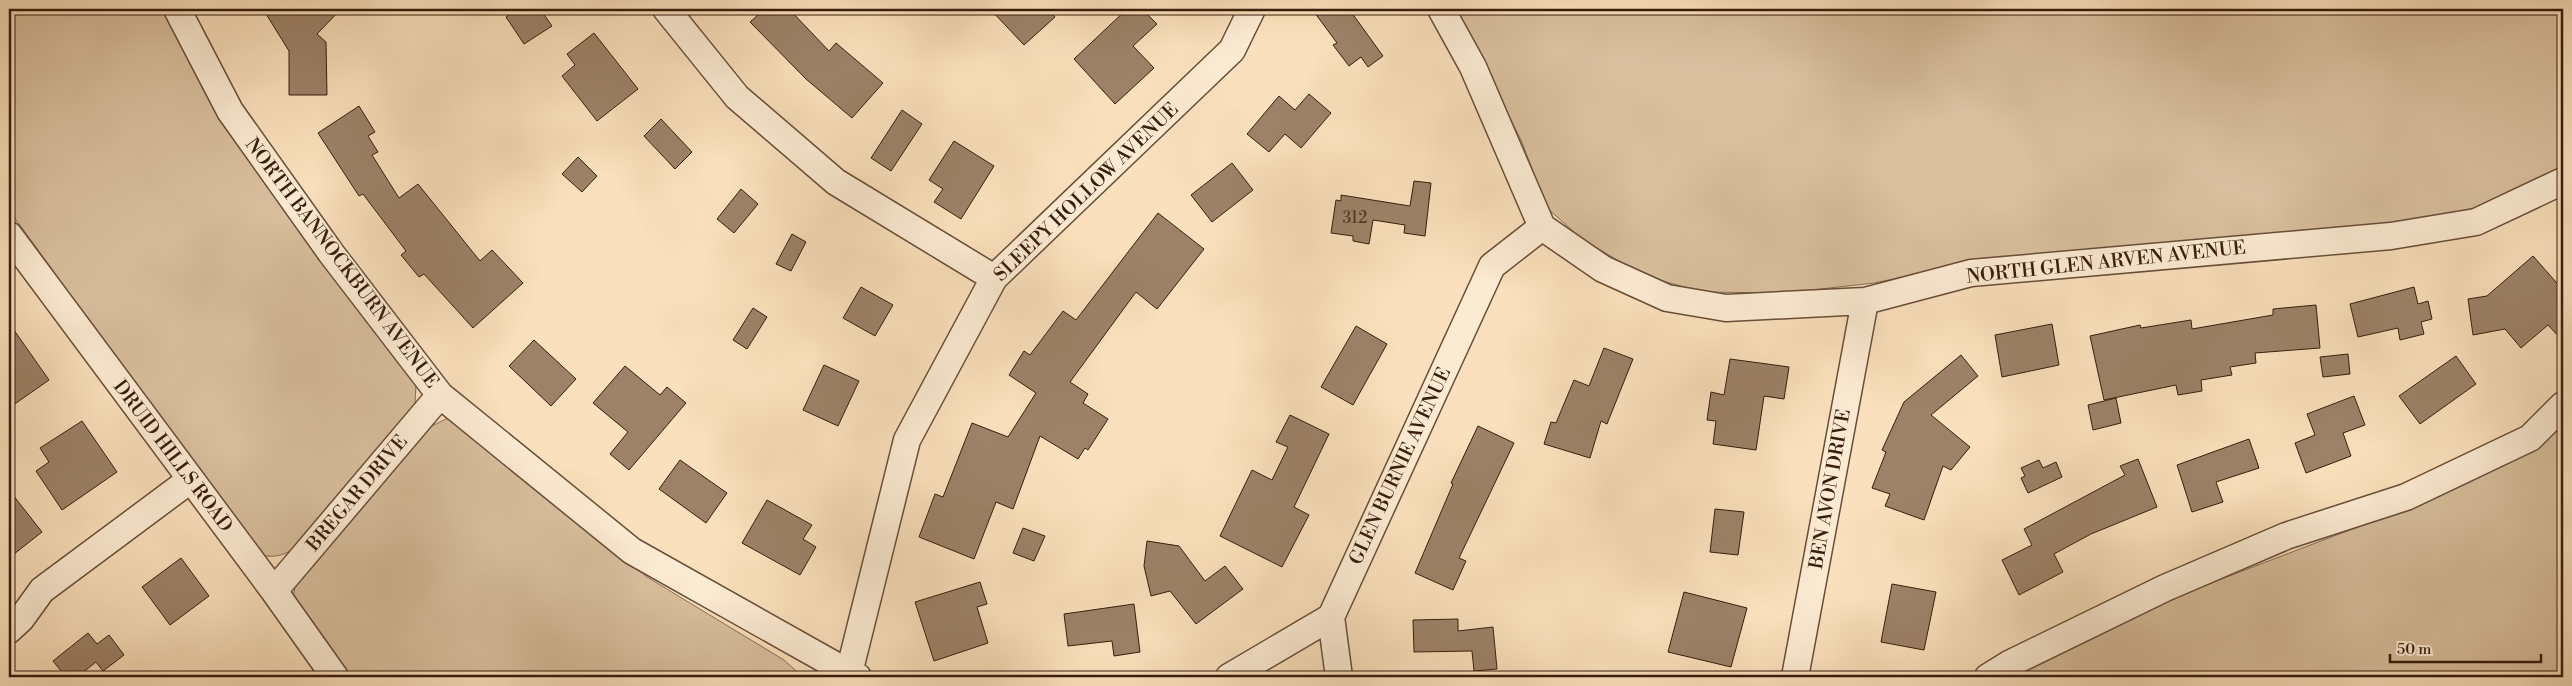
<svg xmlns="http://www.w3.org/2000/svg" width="2572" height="686" font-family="'Libre Bodoni',serif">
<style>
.green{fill:#d9bf9e;stroke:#886e55}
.building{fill:#9d8268;stroke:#381c0c}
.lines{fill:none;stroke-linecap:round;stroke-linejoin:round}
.minor-casing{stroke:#684d38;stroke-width:29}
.minor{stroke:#fcebd3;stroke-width:26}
.labels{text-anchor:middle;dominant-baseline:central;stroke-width:4;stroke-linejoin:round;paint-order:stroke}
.number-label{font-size:16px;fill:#513623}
.street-label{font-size:19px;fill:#381c0c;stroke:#fcebd3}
</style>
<rect width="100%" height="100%" fill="#fae0bc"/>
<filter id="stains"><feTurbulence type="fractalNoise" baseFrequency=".004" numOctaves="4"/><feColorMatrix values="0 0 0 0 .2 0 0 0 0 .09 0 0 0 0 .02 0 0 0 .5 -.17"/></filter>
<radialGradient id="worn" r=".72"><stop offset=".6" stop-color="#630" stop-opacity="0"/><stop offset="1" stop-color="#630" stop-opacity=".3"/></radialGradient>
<path class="green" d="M9 9H167L416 385 415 404 296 547C284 556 274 558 259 555L9 210Z
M1454 9H1910L1927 11 1952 9H2563V169L2474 211 2426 221 1961 265 1874 283 1785 293 1703 292 1644 276 1582 239 1547 208 1521 140Z
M448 418 647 577 784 660 803 677H349L303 615 293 598 296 581 420 438 432 426Z
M2563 419V677H2006L2174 597 2405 509Z"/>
<path class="building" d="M263 9H341L317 34 326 42 327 95H289V51Z
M517 9H540L552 26 524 44 506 17Z
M765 9H789L829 51 836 43 883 83 852 118 806 79 750 22Z
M990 9H1048L1055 17 1024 45Z
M1127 9H1142L1157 24 1133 46 1154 68 1115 104 1074 59Z
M1312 9H1349L1383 56 1368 67 1361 57 1349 66 1333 45 1337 43Z
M594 33 638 89 597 121 562 76 575 65 567 54Z
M1309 94 1331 113 1301 148 1285 134 1269 152 1247 134 1279 96 1295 110Z
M359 106 375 132 368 136 378 152 372 155 399 198 418 184 480 261 492 250 523 283 473 328 424 274 419 277 401 255 406 251 363 194 359 196 318 133Z
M902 110 922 124 891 171 871 158Z
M661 119 692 152 675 169 644 136Z
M954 141 994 166 961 219 934 202 943 189 929 180Z
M578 157 597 176 582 192 562 174Z
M1232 163 1253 190 1212 222 1191 195Z
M1414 181 1431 183 1425 236 1404 233 1405 225 1373 220 1369 244 1353 241V236L1331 233 1336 200 1341 201V195L1410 206Z
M741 189 758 204 734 233 717 219Z
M1158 213 1204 249 1157 309 1136 292 1070 382 1088 394 1083 403 1108 419 1088 450 1085 448 1078 459 1040 436 1013 509 996 502 974 559 919 537 935 494 943 497 972 423 1008 437 1036 393 1009 375 1024 351 1030 355 1063 311 1076 320Z
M792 234 806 242 791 271 776 264Z
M2533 256 2563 290V341L2548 325 2521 348 2505 329 2473 335 2468 299 2487 296Z
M861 287 893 305 875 336 843 318Z
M2414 287 2418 304 2428 301 2432 319 2421 322 2424 334 2400 340 2398 328 2358 337 2350 304Z
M2316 305 2320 348 2255 353 2256 363 2230 367 2232 375 2201 380 2202 391 2178 395 2176 385 2104 400 2090 336 2140 325 2141 328 2191 320 2192 329 2273 315V309Z
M753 308 767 317 747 349 733 340Z
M9 323 49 380 9 408Z
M2052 324 2059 365 2002 377 1995 335Z
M1356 326 1387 344 1353 405 1321 387Z
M534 340 576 379 551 406 509 366Z
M1604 348 1633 359 1607 424 1601 421 1590 458 1544 444 1551 422 1556 423 1574 380 1589 386Z
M2348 354 2350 374 2323 377 2320 357Z
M1961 355 1978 376 1931 415 1970 447 1951 470 1943 466 1924 520 1885 506 1890 494 1872 488 1886 452 1882 450 1904 402Z
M2456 356 2476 384 2420 424 2399 396Z
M1730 359 1789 367 1784 399 1764 396 1756 450 1713 444 1716 421 1707 420 1711 392 1724 395Z
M824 365 859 381 838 426 803 410Z
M625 366 660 395 667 387 686 403 629 470 610 454 628 432 593 403Z
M2354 396 2365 425 2343 433 2351 456 2306 473 2295 443 2315 435 2307 414Z
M2116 398 2121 423 2093 430 2088 405Z
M1290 415 1329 434 1294 507 1309 515 1282 567 1220 536 1252 470 1272 480 1288 447 1276 442Z
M82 421 117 472 62 510 36 471 49 462 40 448Z
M1478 426 1514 443 1459 558 1466 561 1453 590 1415 573 1453 484 1451 483Z
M2249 439 2259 468 2216 482 2223 502 2192 512 2177 465Z
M2138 459 2157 507 2091 534 2054 554 2063 572 2019 595 2002 560 2032 545 2024 529 2125 475 2120 466Z
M680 460 727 493 706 523 659 489Z
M2039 460 2043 468 2056 462 2062 477 2028 493 2021 478 2025 476 2021 468Z
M9 490 42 532 9 558Z
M767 500 812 525 803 539 816 547 800 575 742 543Z
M1715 509 1744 512 1738 555 1710 552Z
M1023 528 1045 536 1034 561 1013 553Z
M1147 541 1179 546 1205 581 1225 566 1243 589 1196 624 1170 591 1151 596 1144 566Z
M181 558 209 596 170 625 142 587Z
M980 582 987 604 977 607 988 643 934 661 915 602Z
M1892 584 1936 592 1924 650 1881 642Z
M1684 592 1747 608 1731 667 1668 652Z
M1134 604 1140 652 1114 656 1112 641 1068 646 1064 614Z
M1458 619V631L1493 627 1497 669 1474 671 1472 651 1414 652 1413 620Z
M88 633 97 644 109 635 124 655 103 671 96 662 77 677H66L53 661Z"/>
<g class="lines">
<defs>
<path id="minor" d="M177 9 230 111 331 253 440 395 632 551 849 673 850 677
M666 9 737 97 836 182 994 278
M1441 9 1473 67 1542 227 1603 269 1667 298 1726 308 1865 301 1971 273 2391 236 2476 222 2563 181
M9 235 274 591 335 677
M274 591 440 395
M1331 617 1339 677
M9 630 21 619 42 590 190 480
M858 677 849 673 907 440 994 278 1232 50 1252 9
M1229 677 1331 617 1492 266 1542 227
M1795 677 1865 301
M1988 677 2009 664 2165 588 2286 536 2406 497 2530 438 2563 405"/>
</defs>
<use href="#minor" class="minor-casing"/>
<use href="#minor" class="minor"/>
</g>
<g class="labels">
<g class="number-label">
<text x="1355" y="218">312</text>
</g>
<g class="street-label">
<text transform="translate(1086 192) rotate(-44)">SLEEPY HOLLOW AVENUE</text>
<text transform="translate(2106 262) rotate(-6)">NORTH GLEN ARVEN AVENUE</text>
<text transform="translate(342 263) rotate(53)">NORTH BANNOCKBURN AVENUE</text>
<text transform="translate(173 456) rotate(53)">DRUID HILLS ROAD</text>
<text transform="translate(1400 466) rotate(-65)">GLEN BURNIE AVENUE</text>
<text transform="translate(1830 489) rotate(-80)">BEN AVON DRIVE</text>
<text transform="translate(357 493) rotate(-50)">BREGAR DRIVE</text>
</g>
</g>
<rect width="2572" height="686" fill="none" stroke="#fae0bc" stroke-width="30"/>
<rect x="10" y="10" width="2552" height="666" fill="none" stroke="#381c0c" stroke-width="2.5"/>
<rect x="15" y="15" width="2542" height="656" fill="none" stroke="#381c0c"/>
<path d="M2390 654v8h151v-8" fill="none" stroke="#381c0c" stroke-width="2.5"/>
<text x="2397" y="654" font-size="15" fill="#381c0c" stroke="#fcebd3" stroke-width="4" paint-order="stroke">50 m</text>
<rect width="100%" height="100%" filter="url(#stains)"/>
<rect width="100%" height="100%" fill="url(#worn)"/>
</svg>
